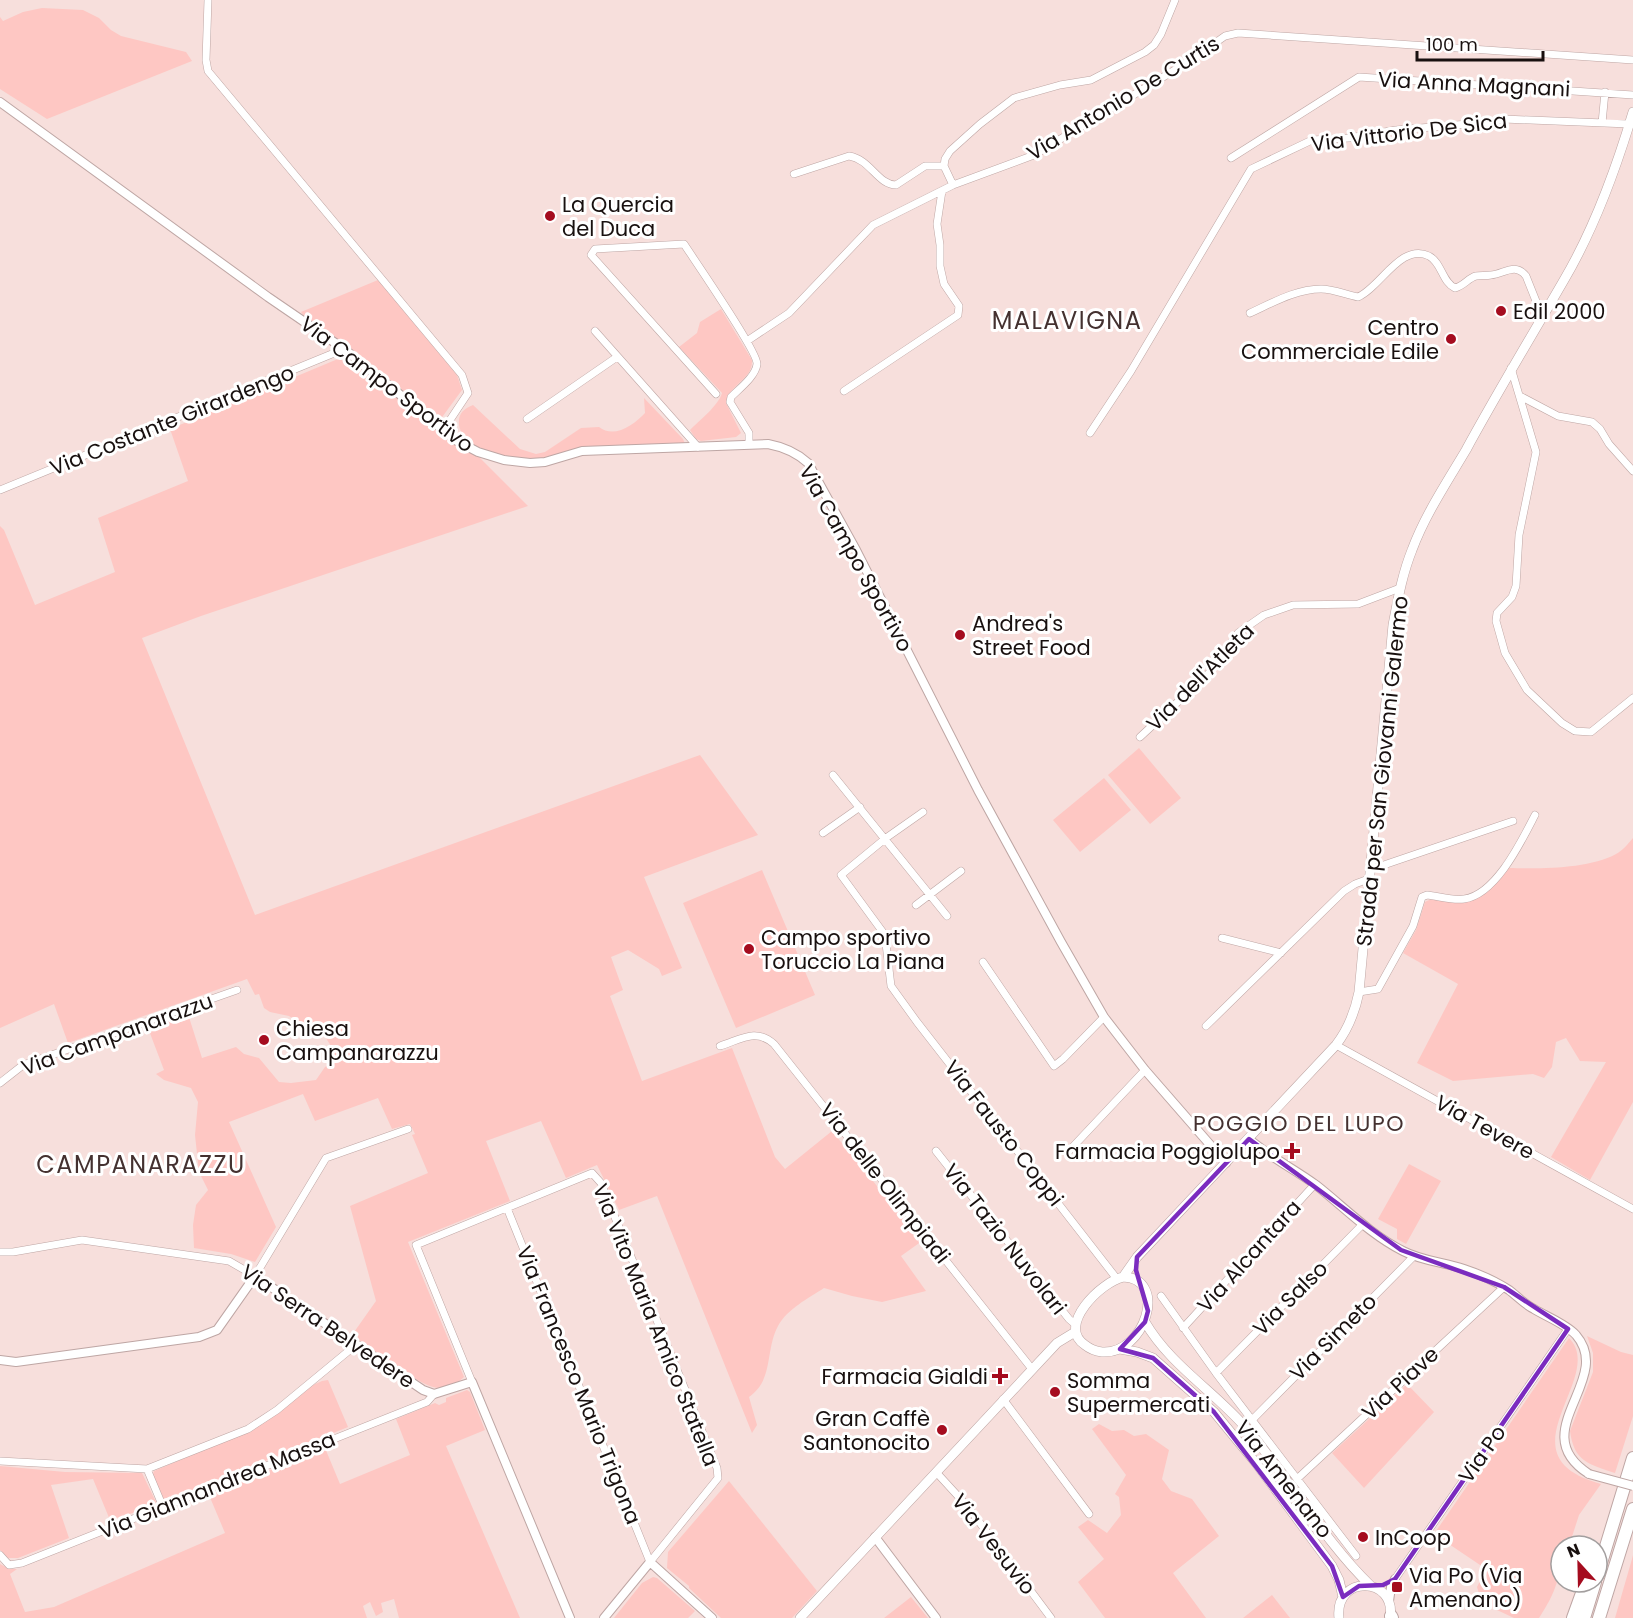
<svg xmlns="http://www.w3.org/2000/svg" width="1633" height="1618" font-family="Poppins,sans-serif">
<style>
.green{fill:#fec7c3}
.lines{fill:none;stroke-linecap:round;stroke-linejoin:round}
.minor-casing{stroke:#bea6a4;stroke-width:8}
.tertiary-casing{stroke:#bea6a4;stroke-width:10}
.secondary-casing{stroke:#bea6a4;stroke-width:10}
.motorway-casing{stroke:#bea6a4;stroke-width:14}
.minor{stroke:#fff;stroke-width:7}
.tertiary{stroke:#fff;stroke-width:8}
.secondary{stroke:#fff;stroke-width:9}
.motorway{stroke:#fff;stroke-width:12}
.tertiary-bridge-casing{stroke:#bea6a4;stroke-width:10;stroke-linecap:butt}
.tertiary-bridge{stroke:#fff;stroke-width:8}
.marked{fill:none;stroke:#7b2cbf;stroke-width:4.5;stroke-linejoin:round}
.poi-dot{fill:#a50c1f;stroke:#fff;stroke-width:2}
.labels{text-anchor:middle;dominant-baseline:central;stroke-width:6;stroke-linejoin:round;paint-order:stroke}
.street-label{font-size:21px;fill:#18100f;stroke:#fff}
.poi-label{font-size:21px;fill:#18100f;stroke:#fff;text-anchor:start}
.neighbourhood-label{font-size:22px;letter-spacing:1.5px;fill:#443130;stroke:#fff}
.quarter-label{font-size:24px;letter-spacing:1.5px;fill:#443130;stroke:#fff}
</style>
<rect width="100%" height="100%" fill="#f7dfdc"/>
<path class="green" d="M42 8 83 10 99 18 111 30 121 36 186 52 192 61 47 119 0 89V17L3 21 23 12Z
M378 280 457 375 462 390 440 420 345 344 305 318 301 312Z
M721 309 752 360C753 380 730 383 726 403L741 433 736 437 701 441 696 439 690 430C699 421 719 405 722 393L679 347 697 333 700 322Z
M345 356 365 370 454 443 478 456 528 506 201 616 142 638 255 915 700 755 758 835 644 877 682 968 662 976 659 969 628 950 611 957 623 990 610 996 642 1081 732 1048 775 1157 785 1169 832 1131 922 1241 901 1256 926 1291 882 1302 852 1296 824 1288C809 1298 787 1309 778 1326 765 1350 774 1380 749 1397L757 1425 752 1433 657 1196 619 1210 597 1165 566 1178 541 1121 486 1141 510 1201 408 1242 464 1377C458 1383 447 1388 438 1388 418 1386 370 1347 352 1335L376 1301 350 1206 428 1173 412 1135 415 1134 410 1124 392 1129 378 1098 315 1121 303 1094 229 1122 276 1227 255 1262 231 1254 194 1248 193 1225 196 1205 208 1190 199 1172 195 1135 198 1102 191 1088 164 1080 156 1074 164 1070 148 1028 188 1014 202 1058 236 1047 244 1054 259 1058 279 1082 291 1083 316 1080 325 1067 333 1062 331 1046 322 1032 304 1026 289 1016 270 1012 264 1008 259 994 255 995 247 979 68 1043 54 1004 0 1028V526L4 530 35 605 115 572 98 518 188 481 170 429Z
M644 398 683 439 685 444C651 445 616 444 583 448 569 449 557 457 543 458 521 461 463 453 459 425 458 414 463 409 473 405L520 449 536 454 545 452 581 428 599 427C614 439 634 425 645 413Z
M1139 748 1181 798 1150 824 1108 775Z
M1104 778 1131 810 1080 852 1053 820Z
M1633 838V1102L1590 1180 1551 1157 1606 1062 1580 1061 1566 1038 1556 1042 1552 1067 1544 1078 1533 1074 1453 1081 1417 1063 1458 984 1403 953 1416 930 1425 902C1435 896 1446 902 1458 903 1478 903 1498 883 1509 868 1539 869 1589 869 1616 854 1622 851 1628 844 1633 838Z
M762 870 815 995 736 1028 683 903Z
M1409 1164 1441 1181 1406 1244 1397 1239V1229L1378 1219Z
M1587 1336 1621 1352 1633 1355V1416L1615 1473C1589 1464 1574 1462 1570 1431L1593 1372V1353Z
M1569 1338C1608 1377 1497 1456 1601 1484L1579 1515 1569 1546H1561C1561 1577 1556 1592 1539 1618H1514L1482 1603 1477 1587 1486 1569 1434 1534Z
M328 1380 348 1427 179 1496 165 1500 161 1497 153 1474 154 1471 251 1430 313 1385 322 1381Z
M1407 1384 1434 1412 1364 1488 1332 1453Z
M467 1390 470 1392 485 1430 446 1446 520 1618H399L394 1599 381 1603 383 1612 376 1616 370 1602 363 1606 367 1618H0V1564L10 1569H17L10 1574 25 1612 54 1607 225 1533 209 1495 325 1448 340 1484 410 1455 396 1419 435 1403 439 1405 446 1402V1398Z
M1099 1424 1112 1431 1124 1430 1134 1436 1146 1434 1169 1450 1162 1479 1171 1491 1192 1499 1219 1536 1173 1573 1206 1618H1105L1078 1582 1104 1559 1078 1527 1088 1520 1107 1533 1121 1515 1119 1497 1115 1494 1126 1475 1092 1429Z
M0 1466 65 1472 142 1473 156 1502 152 1507 110 1520 93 1479 51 1485 69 1538 18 1558H8L0 1550Z
M729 1481 817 1591 792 1618H721L689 1588V1586L667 1568 668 1552Z
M1633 1555V1618H1615L1632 1559Z
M653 1577 657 1578 695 1611 688 1618H614L642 1583Z
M1272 1595 1290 1618H1243Z
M911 1597 928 1618H884Z"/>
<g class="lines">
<defs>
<path id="minor" d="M208 0 206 60 208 71 462 375 468 393 444 429
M1602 123 1605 92
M1231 158 1359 77 1633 95
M794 174 849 156C870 159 878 185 896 185L925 166H944
M953 185 944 166 945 159 950 151 980 124 1014 98 1060 85 1091 80 1145 52 1154 45 1161 34 1175 0
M1250 313C1272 303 1296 289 1321 289 1334 289 1346 295 1358 297 1380 288 1401 242 1429 256 1442 263 1442 282 1455 288 1464 286 1468 278 1476 276 1480 275 1486 276 1491 275 1504 274 1515 262 1526 276L1542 316
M595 331 698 447
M747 341 789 313 873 225 953 185 1034 155 1188 62 1225 36 1238 33 1633 60
M1511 368 1536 452 1519 535 1516 586 1512 597 1497 613 1496 621 1505 653 1527 690 1562 723 1575 731 1591 732 1633 698
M844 391 958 315 959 306 944 284 940 266V245L937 224 942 191
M716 394 591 255 595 249 684 244C695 261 758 352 757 364 756 376 739 389 731 397L730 402 749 433V444
M1520 396 1558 416 1592 422 1600 429 1609 444 1633 471
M527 419 617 357
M1090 433 1131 371 1251 169 1312 140 1349 138 1396 130 1492 122 1504 119 1629 124
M0 490 344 349
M1140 737 1210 672 1238 633 1264 615 1293 605 1358 604 1400 588
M833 775 947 916
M923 812 886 838 841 875 885 935 891 986 917 1022 1117 1279
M823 833 860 807
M1372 869 1513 821
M916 905 961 871
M1222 938 1281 953
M983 962 1054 1066 1063 1059 1104 1017
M1359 992 1378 989 1413 926 1422 897 1427 895C1438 896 1453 901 1464 899 1496 895 1522 840 1535 815
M1206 1026 1344 891 1355 884 1371 878
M1336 1045 1633 1209
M720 1046C742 1039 756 1028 774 1044L1032 1369
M0 1083 23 1065 237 990
M936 1151 1069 1319 1076 1325
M1067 1153 1145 1070
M0 1252H13L82 1240 229 1261 255 1276 326 1158 408 1129
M1161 1296 1216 1373 1356 1556
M1183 1328 1315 1184
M1216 1373 1363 1224
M472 1382 416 1245 592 1173 601 1183 717 1468 718 1478 650 1562 507 1208
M1003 1399 1089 1514
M1253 1419 1414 1256
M0 1461 147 1469 248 1429 277 1410 357 1344
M147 1469 163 1507
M936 1472 968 1507 1051 1618
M1297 1479 1504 1287
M0 1555 9 1565 22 1563 427 1402 434 1394
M1395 1579 1568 1329"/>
<path id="tertiary" d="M0 102 268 297 344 349 457 441 478 452 504 460 530 463 545 462 582 451 768 444C784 447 796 452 808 463L856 550 978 790 1061 942 1104 1017 1145 1070 1226 1163
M1249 1139C1270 1157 1294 1169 1316 1185 1344 1207 1371 1235 1403 1251 1422 1261 1443 1262 1464 1269 1479 1274 1495 1281 1509 1290 1517 1296 1524 1304 1534 1309 1547 1317 1566 1324 1576 1335 1615 1380 1523 1432 1589 1474
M0 1360 16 1362 199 1337 217 1330 255 1276 423 1390 434 1394 472 1382 570 1618
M875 1537 936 1618
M1389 1601 1391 1587 1395 1579
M604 1618 650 1562 712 1618"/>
<path id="secondary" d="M1123 1277 1137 1257 1336 1045C1349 1028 1355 1012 1359 992L1393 625C1398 599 1402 575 1412 550 1425 515 1447 482 1466 450 1497 393 1531 337 1564 280 1594 229 1616 169 1633 112
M1123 1277C1169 1278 1145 1355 1102 1352 1094 1351 1090 1349 1085 1345 1056 1326 1101 1282 1123 1277Z
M1145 1322C1170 1365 1214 1391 1246 1428 1290 1479 1323 1540 1371 1586
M1120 1349 1137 1352 1153 1358 1214 1412 1256 1463 1332 1566 1339 1580 1343 1597
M800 1618 1057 1343 1075 1332
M1339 1618C1334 1574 1397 1576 1390 1618"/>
<path id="motorway" d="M1597 1576 1633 1458
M1391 1616 1392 1618
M1573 1618 1586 1582
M1584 1618 1595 1582
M1599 1618 1633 1509"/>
</defs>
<use href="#minor" class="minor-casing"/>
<use href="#tertiary" class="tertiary-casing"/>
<use href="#secondary" class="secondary-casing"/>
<use href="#motorway" class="motorway-casing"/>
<use href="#minor" class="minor"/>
<use href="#tertiary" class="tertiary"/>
<use href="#secondary" class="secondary"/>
<use href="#motorway" class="motorway"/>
<defs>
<path id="tertiary-bridge" d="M1589 1474 1633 1486"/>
</defs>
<use href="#tertiary-bridge" class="tertiary-bridge-casing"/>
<use href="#tertiary-bridge" class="tertiary-bridge"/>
</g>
<path class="marked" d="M1249 1139 1401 1250 1504 1287 1568 1329 1395 1579 1383 1585 1359 1586 1343 1597 1332 1566 1214 1412 1153 1358 1120 1349 1145 1322 1148 1311 1136 1270 1137 1257Z"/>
<g class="poi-dot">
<circle cx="550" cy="216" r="6"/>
<circle cx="1501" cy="311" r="6"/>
<circle cx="1451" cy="339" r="6"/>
<circle cx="960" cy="635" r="6"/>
<circle cx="749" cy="949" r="6"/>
<circle cx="264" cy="1040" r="6"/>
<path d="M1289 1142h6v6h6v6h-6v6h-6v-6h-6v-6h6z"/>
<path d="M997 1367h6v6h6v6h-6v6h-6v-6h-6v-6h6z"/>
<circle cx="1055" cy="1392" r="6"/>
<circle cx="942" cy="1430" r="6"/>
<circle cx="1363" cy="1537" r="6"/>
<rect x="1391" y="1581" width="12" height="12" rx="3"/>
</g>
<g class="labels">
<g class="street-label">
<text transform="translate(1474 84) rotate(3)">Via Anna Magnani</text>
<text transform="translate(1123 98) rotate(-31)">Via Antonio De Curtis</text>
<text transform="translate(1409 132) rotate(-7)">Via Vittorio De Sica</text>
<text transform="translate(387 384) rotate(37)">Via Campo Sportivo</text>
<text transform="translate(172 420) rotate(-22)">Via Costante Girardengo</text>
<text transform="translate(856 558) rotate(61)">Via Campo Sportivo</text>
<text transform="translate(1200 677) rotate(-45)">Via dell'Atleta</text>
<text transform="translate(1382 771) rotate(-84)">Strada per San Giovanni Galermo</text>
<text transform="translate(117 1034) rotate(-20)">Via Campanarazzu</text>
<text transform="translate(1485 1127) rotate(29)">Via Tevere</text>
<text transform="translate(1004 1133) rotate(52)">Via Fausto Coppi</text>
<text transform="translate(885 1183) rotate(52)">Via delle Olimpiadi</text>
<text transform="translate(1005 1239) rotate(52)">Via Tazio Nuvolari</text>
<text transform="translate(1249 1256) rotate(-48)">Via Alcantara</text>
<text transform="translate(1290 1298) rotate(-45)">Via Salso</text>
<text transform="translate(656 1325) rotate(68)">Via Vito Maria Amico Statella</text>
<text transform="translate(328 1326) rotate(34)">Via Serra Belvedere</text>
<text transform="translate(1333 1337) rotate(-45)">Via Simeto</text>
<text transform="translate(1400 1383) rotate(-43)">Via Piave</text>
<text transform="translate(579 1385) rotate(68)">Via Francesco Mario Trigona</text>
<text transform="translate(1482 1454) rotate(-55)">Via Po</text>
<text transform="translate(1284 1479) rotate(52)">Via Amenano</text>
<text transform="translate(217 1485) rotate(-22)">Via Giannandrea Massa</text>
<text transform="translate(994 1544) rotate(52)">Via Vesuvio</text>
</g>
<g class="poi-label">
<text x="562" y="204">La Quercia<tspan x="562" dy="24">del Duca</tspan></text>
<text x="1513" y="311">Edil 2000</text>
<text x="1439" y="327" text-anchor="end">Centro<tspan x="1439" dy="24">Commerciale Edile</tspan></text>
<text x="972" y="623">Andrea's<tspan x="972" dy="24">Street Food</tspan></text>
<text x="761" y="937">Campo sportivo<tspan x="761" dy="24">Toruccio La Piana</tspan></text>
<text x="276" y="1028">Chiesa<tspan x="276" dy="24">Campanarazzu</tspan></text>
<text x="1280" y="1151" text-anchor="end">Farmacia Poggiolupo</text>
<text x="988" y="1376" text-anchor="end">Farmacia Gialdi</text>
<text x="1067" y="1380">Somma<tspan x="1067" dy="24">Supermercati</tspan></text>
<text x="930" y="1418" text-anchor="end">Gran Caffè<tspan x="930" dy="24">Santonocito</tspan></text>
<text x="1375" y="1537">InCoop</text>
<text x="1409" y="1575">Via Po (Via<tspan x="1409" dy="24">Amenano)</tspan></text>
</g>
<g class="neighbourhood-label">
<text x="1299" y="1123">POGGIO DEL LUPO</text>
</g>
<g class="quarter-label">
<text x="1067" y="320">MALAVIGNA</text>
<text x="141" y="1164">CAMPANARAZZU</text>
</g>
</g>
<g transform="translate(1579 1564) rotate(338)"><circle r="28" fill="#ffffff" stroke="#a39f9f" stroke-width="1.5"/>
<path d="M0-4.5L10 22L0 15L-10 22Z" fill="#a50c1f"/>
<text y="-9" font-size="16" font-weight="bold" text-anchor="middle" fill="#18100f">N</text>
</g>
<path d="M1417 51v9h126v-9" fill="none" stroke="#18100f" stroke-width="3"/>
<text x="1426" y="51" font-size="18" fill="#18100f" stroke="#ffffff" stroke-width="4.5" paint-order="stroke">100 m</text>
</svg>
